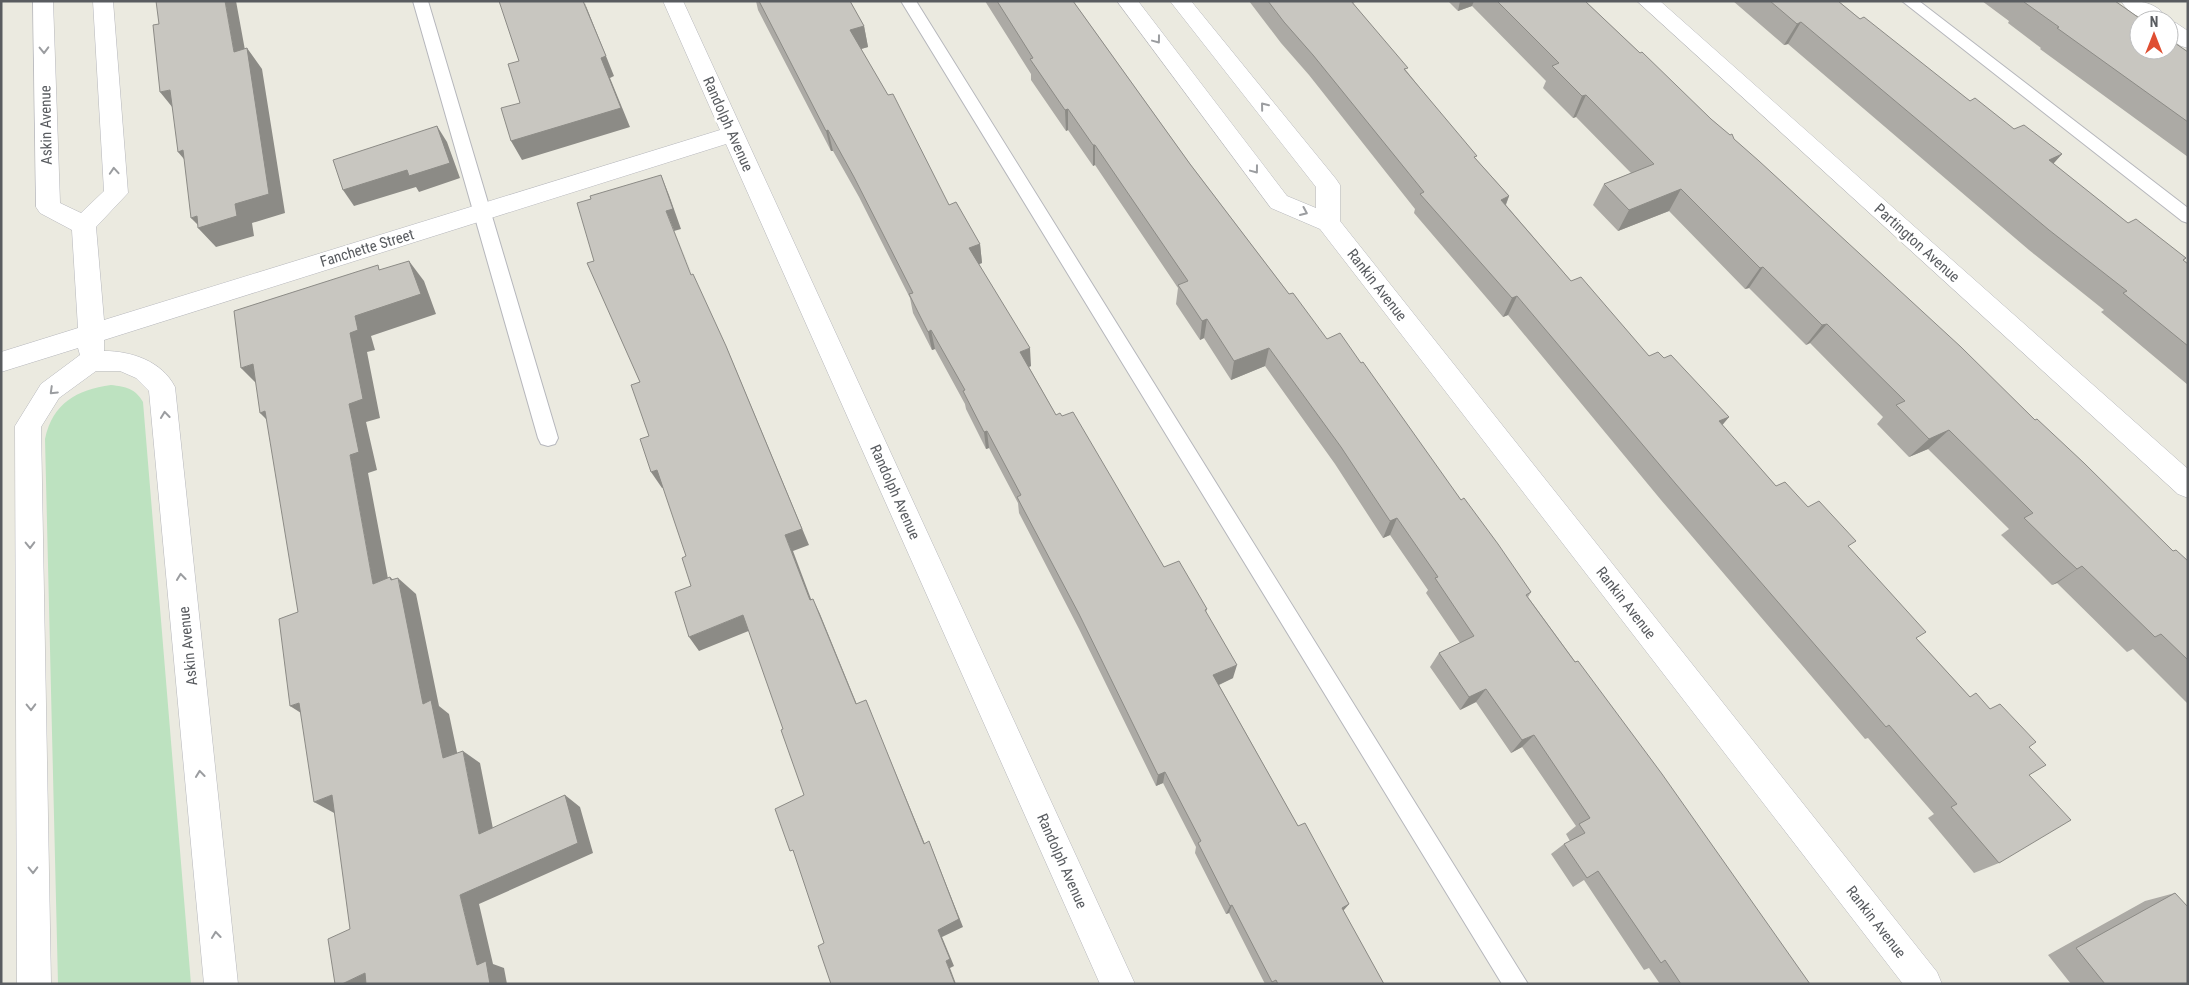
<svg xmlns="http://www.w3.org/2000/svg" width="2189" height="985" font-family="'Roboto Condensed',sans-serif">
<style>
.green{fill:#bde2c0}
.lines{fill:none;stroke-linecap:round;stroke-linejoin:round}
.lane-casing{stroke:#b6b7bc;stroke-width:2}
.street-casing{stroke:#b6b7bc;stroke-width:1}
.lane{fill:#fff;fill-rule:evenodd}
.street{fill:#fff;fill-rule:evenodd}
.wall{fill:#acaaa5}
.shaded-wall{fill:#8c8b86}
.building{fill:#c8c6c0;stroke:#8c8b86}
.oneway{stroke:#9b9da0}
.labels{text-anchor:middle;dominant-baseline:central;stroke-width:5;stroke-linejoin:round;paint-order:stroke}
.street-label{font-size:15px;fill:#595c60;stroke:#fff}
</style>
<rect width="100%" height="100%" fill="#ebeae0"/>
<path class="green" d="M111 385C126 387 135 388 143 402L191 984H58L45 439C53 403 76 390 111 385Z"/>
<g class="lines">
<defs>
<path id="lane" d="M413 1H428L558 438 555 444 548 446 541 444 538 438Z
M901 1H916L1528 984H1502Z
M1902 1H1919L2188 208V223L2182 221Z"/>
<path id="street" d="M33 1H53L60 203 81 213 104 191 93 1H113L128 193 96 227 104 320 720 130 663 1H683L1135 984H1100L726 144 104 340V351C131 351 162 361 175 387L238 984H204L149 391 136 378 120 371H96L59 398 41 427 51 984H17L15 426 41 384 80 355 78 348 1 372V352L78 328 72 230 40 213 36 207Z
M1117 1H1138L1287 196 1316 208V187L1170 1H1191L1336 179 1340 185V221L1937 972 1942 984H1903L1320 229 1271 208Z
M1637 1H1660L2188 469V498L2178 494Z
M2121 1C2140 1 2157 1 2168 20 2149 20 2133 20 2121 1Z
M2169 21 2176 23 2188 31V48L2181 46 2169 38Z"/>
</defs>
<use href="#lane" class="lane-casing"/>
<use href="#street" class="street-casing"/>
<use href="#lane" class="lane"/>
<use href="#street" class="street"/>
</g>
<path class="wall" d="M756 1H850L864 26 868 47 861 49 949 205 980 244 982 263 979 264 1031 366 1029 367 1056 415 1164 567 1207 609 1206 612 1233 678 1219 685 1298 826 1349 904 1343 911 1384 984H1265L1229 913 1226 914 1195 853 1196 847 1163 783 1156 786 1079 629 1019 513 1018 503 989 448 986 449 966 409 965 404 935 349 932 350 913 313 910 298 859 197 833 151H831L758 10Z
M985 1H1073L1190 164 1289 294 1461 500 1531 592 1528 597 1810 984H1660L1649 968 1644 970 1584 880 1573 887 1551 854 1564 844 1570 841 1566 834 1576 826 1522 747 1511 753 1476 702 1460 710 1430 667 1439 653 1460 643 1426 593 1428 590 1390 535 1383 538 1335 464 1265 366 1231 380 1204 338 1200 340 1176 304 1178 288 1095 165 1093 166 1068 130 1066 131 1031 80V74Z
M1249 1H1358L1353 3 1476 159 1509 196 1506 205 1571 281 1649 356 1664 358 1729 417 1722 425 1776 486 1808 507 1849 547 1917 639 1970 697 1990 709 2029 747V775L1999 863 1974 873 1928 818 1934 814 1868 738 1865 739 1661 500 1508 315 1503 317 1414 213 1415 209 1309 75 1281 43Z
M1448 1H1585L1640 53 1711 119 1734 139 2035 420 2173 551 2188 561V704L2133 649 2127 652 2057 583 2052 585 2039 572 2001 535 2009 529 1928 449 1909 457 1877 424 1883 417 1810 343 1806 345 1749 288 1745 289 1669 211 1618 231 1593 205 1604 184 1631 173 1576 117 1573 118 1543 88 1546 81 1472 6 1458 11Z
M1733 1H1838L1860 19 1970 101 2014 129 2062 154 2053 164 2128 223 2186 258 2183 261 2188 264V385L2101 312 2104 310 2029 250 1788 44 1784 45Z
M1982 1H2115L2188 52V157L2040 49 2041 48 2008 23 2009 21Z
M2175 893 2188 984H2071L2048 955 2145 901Z"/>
<path class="shaded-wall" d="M225 1H236L249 72 234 52Z
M584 1 614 76 610 78 630 127 522 160 511 141 601 58Z
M1460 1H1474L1472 6 1458 11Z
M1801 22 1788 44 1784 45 1797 24Z
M864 26 868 47 854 51 850 30Z
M247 48 262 69 285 213 252 223 254 236 216 247 198 228 200 227 191 218 235 204Z
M170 90 177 113 160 92Z
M1586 95 1576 117 1573 118 1582 96Z
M1068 109V130L1066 131 1065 110Z
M437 126 447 142 460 178 419 192 416 187 354 206 343 190Z
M828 130 833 151H831L826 131Z
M1093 145H1095V165L1093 166Z
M183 150 195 172 178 152Z
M2062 154 2043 175 2049 160Z
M661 175 669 195 681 229 674 231 700 294 666 211Z
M1681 189 1669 211 1618 231 1629 210Z
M1509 196 1501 216V200Z
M980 244 982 263 971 267 969 248Z
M409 261 424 281 436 314 371 336 375 350 367 352 380 418 366 422 377 470 368 473 392 600 373 584 350 455 349 404 350 333 355 316Z
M1763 267 1749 288 1745 289 1760 268Z
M1517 296 1508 315 1503 317 1512 298Z
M1207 319 1204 338 1200 340 1202 321Z
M1827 324 1810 343 1806 345 1822 325Z
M931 330 935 349 932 350 928 332Z
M726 346 809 545 793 551 817 615 810 600 785 535Z
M1030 348 1031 366 1021 370 1020 352Z
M1269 348 1265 366 1231 380 1234 361Z
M253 364 261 388 241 368Z
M265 411 279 432 260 413Z
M1729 417 1714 435 1719 421Z
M1949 430 1928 449 1909 457 1929 439Z
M987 431 989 448 986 449 984 432Z
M657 470 667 487 662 488 651 472Z
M1397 518 1390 535 1383 538 1390 521Z
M2082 566 2057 583 2052 585 2077 569Z
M390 577 400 586 398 578 416 594 439 706 449 714 461 771 443 758 423 704Z
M813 599 820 614 862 717 856 704Z
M743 615 751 630 699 651 689 637Z
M1237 665 1233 678 1210 689 1213 675Z
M1486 689 1476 702 1460 710 1469 697Z
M866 700 871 713 929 854 924 844Z
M299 703 312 720 290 706Z
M1534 735 1522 747 1511 753 1522 740Z
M463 751 480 763 496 844 479 834Z
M1165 772 1163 783 1156 786 1158 775Z
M332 795 336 814 314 802Z
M565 795 580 807 593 853 479 904 493 964 504 968 507 984H490L477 965 460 895Z
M929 841 963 927 942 937 954 966 950 968 956 984H955L946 961 938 930Z
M1349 904 1342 912V908Z
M1232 905 1229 913 1226 914 1230 906Z
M365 973 379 984H342Z"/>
<path class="building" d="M156 1H225L234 52 247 48 269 194 235 204 237 216 198 228 197 216 191 218 183 150 178 152 170 90 160 92 153 25 159 24Z
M499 1H583L606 56 601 58 621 108 511 141 501 108 520 103 508 64 519 61Z
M759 1H850L864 26 850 30 888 95 893 94 949 205 956 202 980 244 969 248 1030 348 1020 352 1056 415 1060 413 1062 416 1073 412 1164 567 1179 561 1207 609 1205 610 1237 665 1213 675 1298 826 1305 823 1349 904 1342 908 1384 984H1278L1276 980 1272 982 1232 905 1230 906 1198 843 1201 841 1165 772 1158 775 1079 614 1017 497 1021 495 987 431 984 432 963 391 965 390 931 330 928 332 909 294 913 293 854 177 828 130 826 131Z
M997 1H1073L1190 164 1289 294 1293 293 1327 339 1340 333 1361 363 1363 362 1461 500 1464 498 1498 544 1531 592 1526 595 1575 662 1578 661 1662 774 1810 984H1681L1665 960 1661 963 1598 871 1587 878 1564 844 1585 833 1579 824 1590 818 1534 735 1522 740 1486 689 1469 697 1439 653 1474 636 1435 578 1438 577 1397 518 1390 521 1341 447 1269 348 1234 361 1207 319 1202 321 1178 285 1188 281 1095 145H1093L1068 109 1065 110 1030 59 1033 58Z
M1268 1H1351L1408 68 1404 69 1477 156 1474 157 1509 196 1501 200 1571 281 1581 277 1649 356 1658 352 1664 358 1671 355 1729 417 1719 421 1776 486 1785 482 1808 507 1819 501 1856 541 1848 546 1926 632 1916 638 1970 697 1976 693 1990 709 2000 704 2036 742 2029 747 2046 765 2029 775 2071 820 1999 863 1951 807 1957 804 1889 725 1886 727 1675 483 1517 296 1512 298 1420 194 1424 192 1313 55 1284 22Z
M1497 1H1585L1640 53 1642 52 1711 119 1730 135 1732 134 1734 139 1759 161 1961 347 2035 420 2037 419 2084 463 2173 551 2176 550 2188 561V660L2161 634 2155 637 2082 566 2077 569 2063 556 2024 518 2033 513 1949 430 1929 439 1896 405 1905 401 1827 324 1822 325 1763 267 1760 268 1681 189 1629 210 1604 184 1654 164 1586 95 1582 96 1552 66 1559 63Z
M1770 1H1838L1860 19 1864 17 1970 101 1975 98 2014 129 2024 125 2062 154 2049 160 2128 223 2136 219 2186 258 2183 260 2188 264V346L2123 293 2127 291 2049 230 1801 22 1797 24Z
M2026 1H2115L2142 20H2139V50H2169V39L2188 52V122L2057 28 2059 27 2024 2Z
M437 126 450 163 409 176 407 170 343 190 333 160Z
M661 175 673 209 666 211 691 275 693 274 726 346 802 529 785 535 810 600 813 599 856 704 866 700 924 844 929 841 959 919 938 930 950 959 946 961 955 984H831L818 946 824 943 793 850 790 851 775 809 804 795 781 730 783 729 743 615 689 637 675 592 691 586 682 558 686 556 657 470 651 472 640 439 649 436 631 385 640 382 587 263 594 261 577 203 591 199 590 196Z
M409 261 421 294 355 316 358 330 350 333 363 399 349 404 359 452 350 455 373 584 390 577 391 580 398 578 423 704 431 700 443 758 463 751 479 834 565 795 578 843 460 895 477 965 486 961 490 984H366L365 973 342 984H335L328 939 350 929 332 795 314 802 299 703 290 706 279 619 298 612 265 411 260 413 253 364 241 368 234 311 378 265 379 270Z
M2175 893 2188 907V984H2105L2076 948Z"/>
<defs><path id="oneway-chevron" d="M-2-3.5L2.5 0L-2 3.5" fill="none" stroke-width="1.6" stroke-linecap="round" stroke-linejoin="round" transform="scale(1.25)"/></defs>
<g class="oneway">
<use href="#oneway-chevron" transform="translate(1157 40) rotate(53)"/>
<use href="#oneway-chevron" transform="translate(44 50) rotate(89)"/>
<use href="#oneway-chevron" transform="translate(1264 106) rotate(-129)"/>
<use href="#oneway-chevron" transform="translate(1255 170) rotate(53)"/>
<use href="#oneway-chevron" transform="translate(114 171) rotate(-94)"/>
<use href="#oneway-chevron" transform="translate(1304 212) rotate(24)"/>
<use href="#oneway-chevron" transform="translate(53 391) rotate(136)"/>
<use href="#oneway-chevron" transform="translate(165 415) rotate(-96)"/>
<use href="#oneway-chevron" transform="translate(30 545) rotate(89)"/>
<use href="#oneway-chevron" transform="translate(181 577) rotate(-96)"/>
<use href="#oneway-chevron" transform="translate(31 707) rotate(89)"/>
<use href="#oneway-chevron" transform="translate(200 774) rotate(-96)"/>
<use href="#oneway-chevron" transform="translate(33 870) rotate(89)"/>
<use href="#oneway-chevron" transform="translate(216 935) rotate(-96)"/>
</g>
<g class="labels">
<g class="street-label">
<text transform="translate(728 124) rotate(66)">Randolph Avenue</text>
<text transform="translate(46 125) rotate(-91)">Askin Avenue</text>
<text transform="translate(1917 243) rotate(42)">Partington Avenue</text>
<text transform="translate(367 248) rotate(-17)">Fanchette Street</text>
<text transform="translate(1377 285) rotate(52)">Rankin Avenue</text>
<text transform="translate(895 492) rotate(66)">Randolph Avenue</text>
<text transform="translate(1626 603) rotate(52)">Rankin Avenue</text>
<text transform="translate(188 646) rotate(-96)">Askin Avenue</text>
<text transform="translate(1062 861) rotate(66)">Randolph Avenue</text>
<text transform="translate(1876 922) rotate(52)">Rankin Avenue</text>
</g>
</g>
<rect width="2189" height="985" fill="none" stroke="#595c60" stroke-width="5"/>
<g transform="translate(2154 35)"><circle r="24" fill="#ffffff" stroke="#bdbebf"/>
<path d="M0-4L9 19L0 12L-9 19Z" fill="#df4e32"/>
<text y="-8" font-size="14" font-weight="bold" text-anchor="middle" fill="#595c60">N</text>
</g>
</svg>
